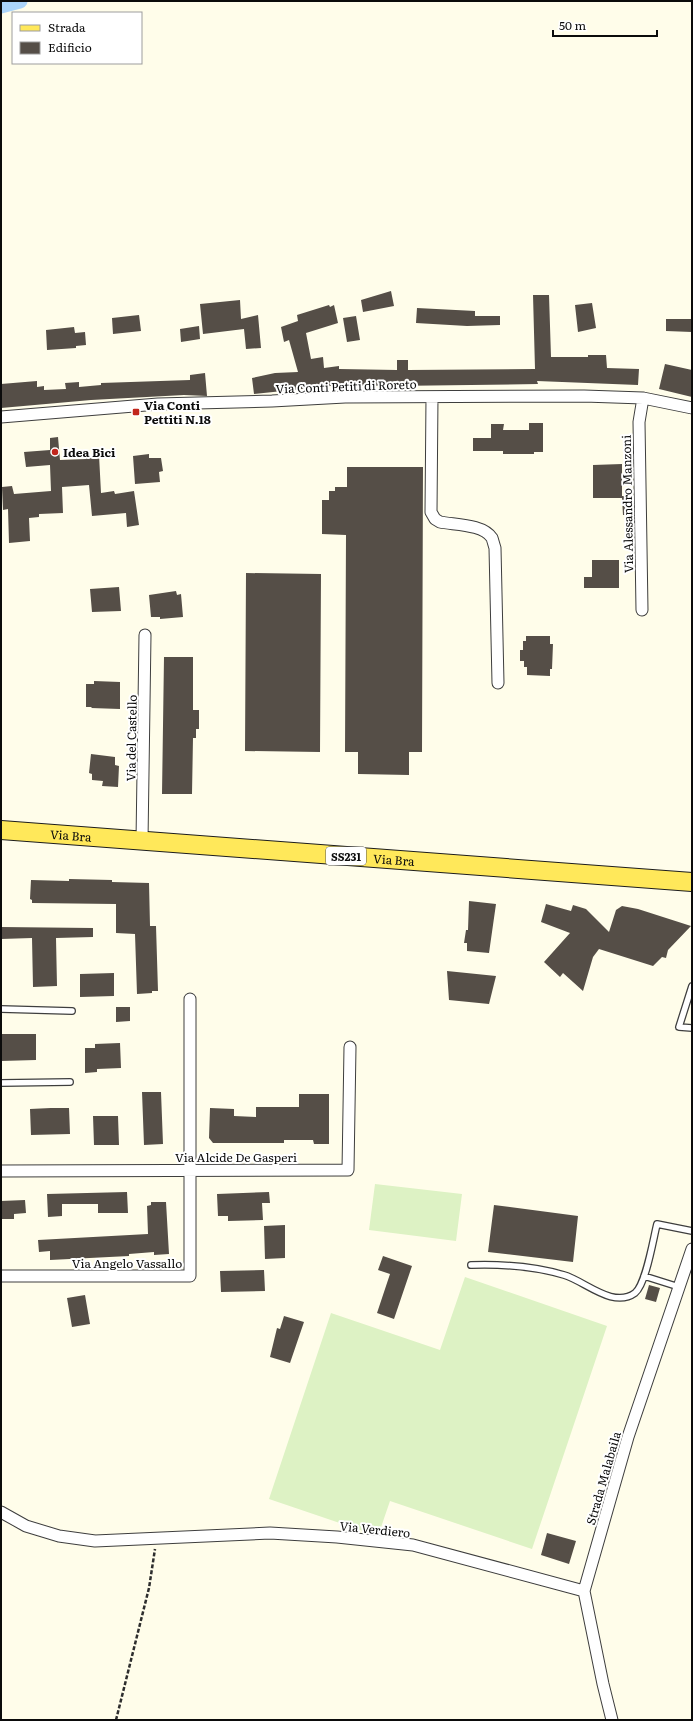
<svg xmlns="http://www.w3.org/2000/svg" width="693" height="1721" font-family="Literata,serif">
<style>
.pitch{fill:#ddf2c4}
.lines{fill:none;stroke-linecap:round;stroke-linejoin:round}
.canal{stroke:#abd4f9;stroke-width:15}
.building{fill:#554e47}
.service-casing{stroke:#3e3e3e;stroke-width:8}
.minor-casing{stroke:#3e3e3e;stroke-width:13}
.primary-casing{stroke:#1c1c1c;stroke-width:20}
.path{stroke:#2d2d2d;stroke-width:2.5;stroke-dasharray:4 2;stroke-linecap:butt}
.service{stroke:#fff;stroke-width:5.5}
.minor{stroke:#fff;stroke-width:11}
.primary{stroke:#ffe85a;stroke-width:18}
.poi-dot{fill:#c2261d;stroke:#fff;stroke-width:1.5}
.labels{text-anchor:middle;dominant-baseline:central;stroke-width:4;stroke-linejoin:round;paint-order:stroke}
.shield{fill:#fff;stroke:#545454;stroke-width:1}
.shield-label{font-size:11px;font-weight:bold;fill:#0b0b0b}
.street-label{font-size:12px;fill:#0b0b0b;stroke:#fff}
.poi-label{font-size:12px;font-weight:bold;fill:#0b0b0b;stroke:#fff;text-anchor:start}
</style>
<rect width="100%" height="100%" fill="#fffdea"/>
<path class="pitch" d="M375 1184 462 1194 456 1241 369 1230Z
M465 1277 607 1326 532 1549 390 1501 378 1536 269 1499 331 1313 440 1350Z"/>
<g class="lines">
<path class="canal" d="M1 6 20 1"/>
</g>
<path class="building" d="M391 291 394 306 363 312 361 300Z
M533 295H549L551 357H588V355H606L607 368 639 369 638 385 537 381 538 384 392 386 340 385 254 394 252 378 275 373 298 372 289 340 284 342 281 327 298 321 297 315 329 305 330 307 334 305 338 323 306 333 311 359 323 357 324 368 339 366V369L397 370V360H408V370L535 369Z
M240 300 241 319 258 315 261 348 246 349 244 329 203 334 200 304Z
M592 303 596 328 578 332 575 305Z
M417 308 475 311V316H500V325L467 326 416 323Z
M139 315 141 331 113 334 112 318Z
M356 316 360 340 347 342 343 318Z
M666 319H692V332L666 331Z
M199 326 200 339 181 342 180 329Z
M74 327 75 333 85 332 86 345 76 346V348L47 350 46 330Z
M665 364 692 370V397L659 389Z
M205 373 207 396 184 395 91 400 1 408V384L37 381V387L44 386V390L66 389 65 383 79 382V387L101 385V383L190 380V375Z
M529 423H543V452H534V454H503V451H473V438H491V424H504L503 430H529Z
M58 437 60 460 86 459V456L99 455 101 493 114 491 115 494 134 491 139 525 127 527 126 513 92 516 89 485 62 487 63 513 39 514V517L29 518 30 541 9 543 8 509 3 510 2 487 12 486 14 494 51 491 50 465 26 467 24 452 50 450V438Z
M149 454V458H161L163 471 159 472 160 482 135 484 133 456Z
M622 464V496H633V515H623L622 498H593V465Z
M347 467H423L422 752H409V775L358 774V752H345L346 535 322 534V500H329V491H335V487H347Z
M592 560H619V588H584V577H592Z
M246 573 321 574 320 752 245 751Z
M119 587 121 611 92 612 90 589Z
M176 591 177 595 181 594 183 617 160 619V617H151L149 595Z
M526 636H550V644H553L552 669H550V676L527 675V667H524V661H520V650H523V641H526Z
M164 657H193V710H199V729H196V738H193L192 794H162Z
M94 681 120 682V709L91 708 92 707H86V684H94Z
M91 754 115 757V765L119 766 118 787 102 786 103 781 92 780V774L89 773Z
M69 879 112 880V882L149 883 150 926H156L158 991H152V993L137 994 135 934 116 933V904L32 903V900L30 899 31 880 69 881Z
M469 901 496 904 489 953 467 951V943H464L466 930H468Z
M546 904 571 911 573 905 586 909 609 932 616 910 622 906 638 909 691 926 668 950 666 958 662 957 653 966 599 949 593 957 583 991 563 973 560 977 544 962 570 933 541 922Z
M1 927 93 928V937L56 938 57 986 33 987 32 938 1 939Z
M447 971 496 976 489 1004 449 1000Z
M114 973V996L80 997V974Z
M116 1007H130V1021L116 1022Z
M1 1034H36V1060L1 1061Z
M120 1043 121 1068 97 1069V1072L85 1073V1048H95V1044Z
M142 1092H161L163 1144 144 1145Z
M299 1094H329V1144H314L313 1140H284V1143H213L209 1138 210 1108 234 1109V1116L256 1117V1107H299Z
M51 1108H69L70 1134 31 1135 30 1109Z
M93 1116H118L119 1145H94Z
M127 1192 128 1213H98V1204H62V1216L48 1217 47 1194Z
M269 1192 270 1203H262L263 1220 228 1221V1216H218L217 1194Z
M25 1200 26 1213 14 1214V1219H1V1201Z
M151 1202H166L169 1254 154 1255V1252L129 1254V1256L50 1260V1251L39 1252 38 1240 148 1234 147 1206 151 1205Z
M494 1205 578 1216 573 1262 488 1252Z
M285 1225V1258L265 1259 264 1226Z
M383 1256 412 1266 394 1319 377 1313 390 1274 378 1270Z
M264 1270 265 1291 221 1292 220 1271Z
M649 1285 660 1288 656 1302 645 1299Z
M85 1295 90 1324 72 1327 67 1298Z
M284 1316 304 1322 290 1363 270 1357 277 1328 280 1329Z
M547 1533 576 1541 569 1564 541 1555Z"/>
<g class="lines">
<defs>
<path id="service" d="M692 986 679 1027 692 1028
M1 1009 72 1011
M1 1083 70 1082
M471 1265C502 1264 534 1266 564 1275 585 1281 613 1309 635 1293 646 1284 653 1240 657 1224L692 1231
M644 1276 679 1287"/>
<path id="minor" d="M432 397 431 512 435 519 440 522C455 525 483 524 492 538 493 541 494 545 495 548L498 683
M1 417 158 404 272 401 345 397 584 396 643 398 692 408
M642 610 639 422 643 398
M142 841 145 635
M1 1171 348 1170 350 1047
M1 1276H190V999
M1 1512 26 1526 59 1536 95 1541 270 1533 337 1537 413 1545 584 1591
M612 1720 603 1684 584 1591 628 1437 692 1249"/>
<g id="primary">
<path id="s1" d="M1 830 692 882"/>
</g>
</defs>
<use href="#service" class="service-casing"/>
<use href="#minor" class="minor-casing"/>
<use href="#primary" class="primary-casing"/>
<path class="path" d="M116 1720 149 1588 155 1549"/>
<use href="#service" class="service"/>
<use href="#minor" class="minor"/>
<use href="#primary" class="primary"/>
</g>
<g class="poi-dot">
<rect x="132" y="408" width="8" height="8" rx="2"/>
<circle cx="55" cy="452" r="4"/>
</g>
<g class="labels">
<rect class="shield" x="326" y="847" width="40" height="18" rx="3"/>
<g class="shield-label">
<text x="346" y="856">SS231</text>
</g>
<g class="street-label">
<text transform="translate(346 386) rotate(-2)">Via Conti Petiti di Roreto</text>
<text transform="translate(627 504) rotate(-91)">Via Alessandro Manzoni</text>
<text transform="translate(131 738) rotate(-89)">Via del Castello</text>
<text stroke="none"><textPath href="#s1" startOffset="70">Via Bra</textPath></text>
<text stroke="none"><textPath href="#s1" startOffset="394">Via Bra</textPath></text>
<text x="236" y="1157">Via Alcide De Gasperi</text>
<text x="127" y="1263">Via Angelo Vassallo</text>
<text transform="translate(603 1478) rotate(-74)">Strada Malabaila</text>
<text transform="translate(375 1529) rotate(6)">Via Verdiero</text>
</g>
<g class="poi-label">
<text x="144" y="405">Via Conti<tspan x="144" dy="14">Pettiti N.18</tspan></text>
<text x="63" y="452">Idea Bici</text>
</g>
</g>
<rect width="693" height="1721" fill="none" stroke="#0b0b0b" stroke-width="4"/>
<rect x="12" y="12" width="130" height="52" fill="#ffffff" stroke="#9d9d9d"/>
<rect x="20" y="25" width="20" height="6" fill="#ffe85a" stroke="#9d9d9d"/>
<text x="48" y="32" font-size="12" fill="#0b0b0b">Strada</text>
<rect x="20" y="42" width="20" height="12" fill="#554e47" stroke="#9d9d9d"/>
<text x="48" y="52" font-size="12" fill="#0b0b0b">Edificio</text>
<path d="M553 30v6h104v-6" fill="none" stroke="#0b0b0b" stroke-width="2"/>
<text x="559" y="30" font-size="12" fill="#0b0b0b" stroke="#ffffff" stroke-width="3" paint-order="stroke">50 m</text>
</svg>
